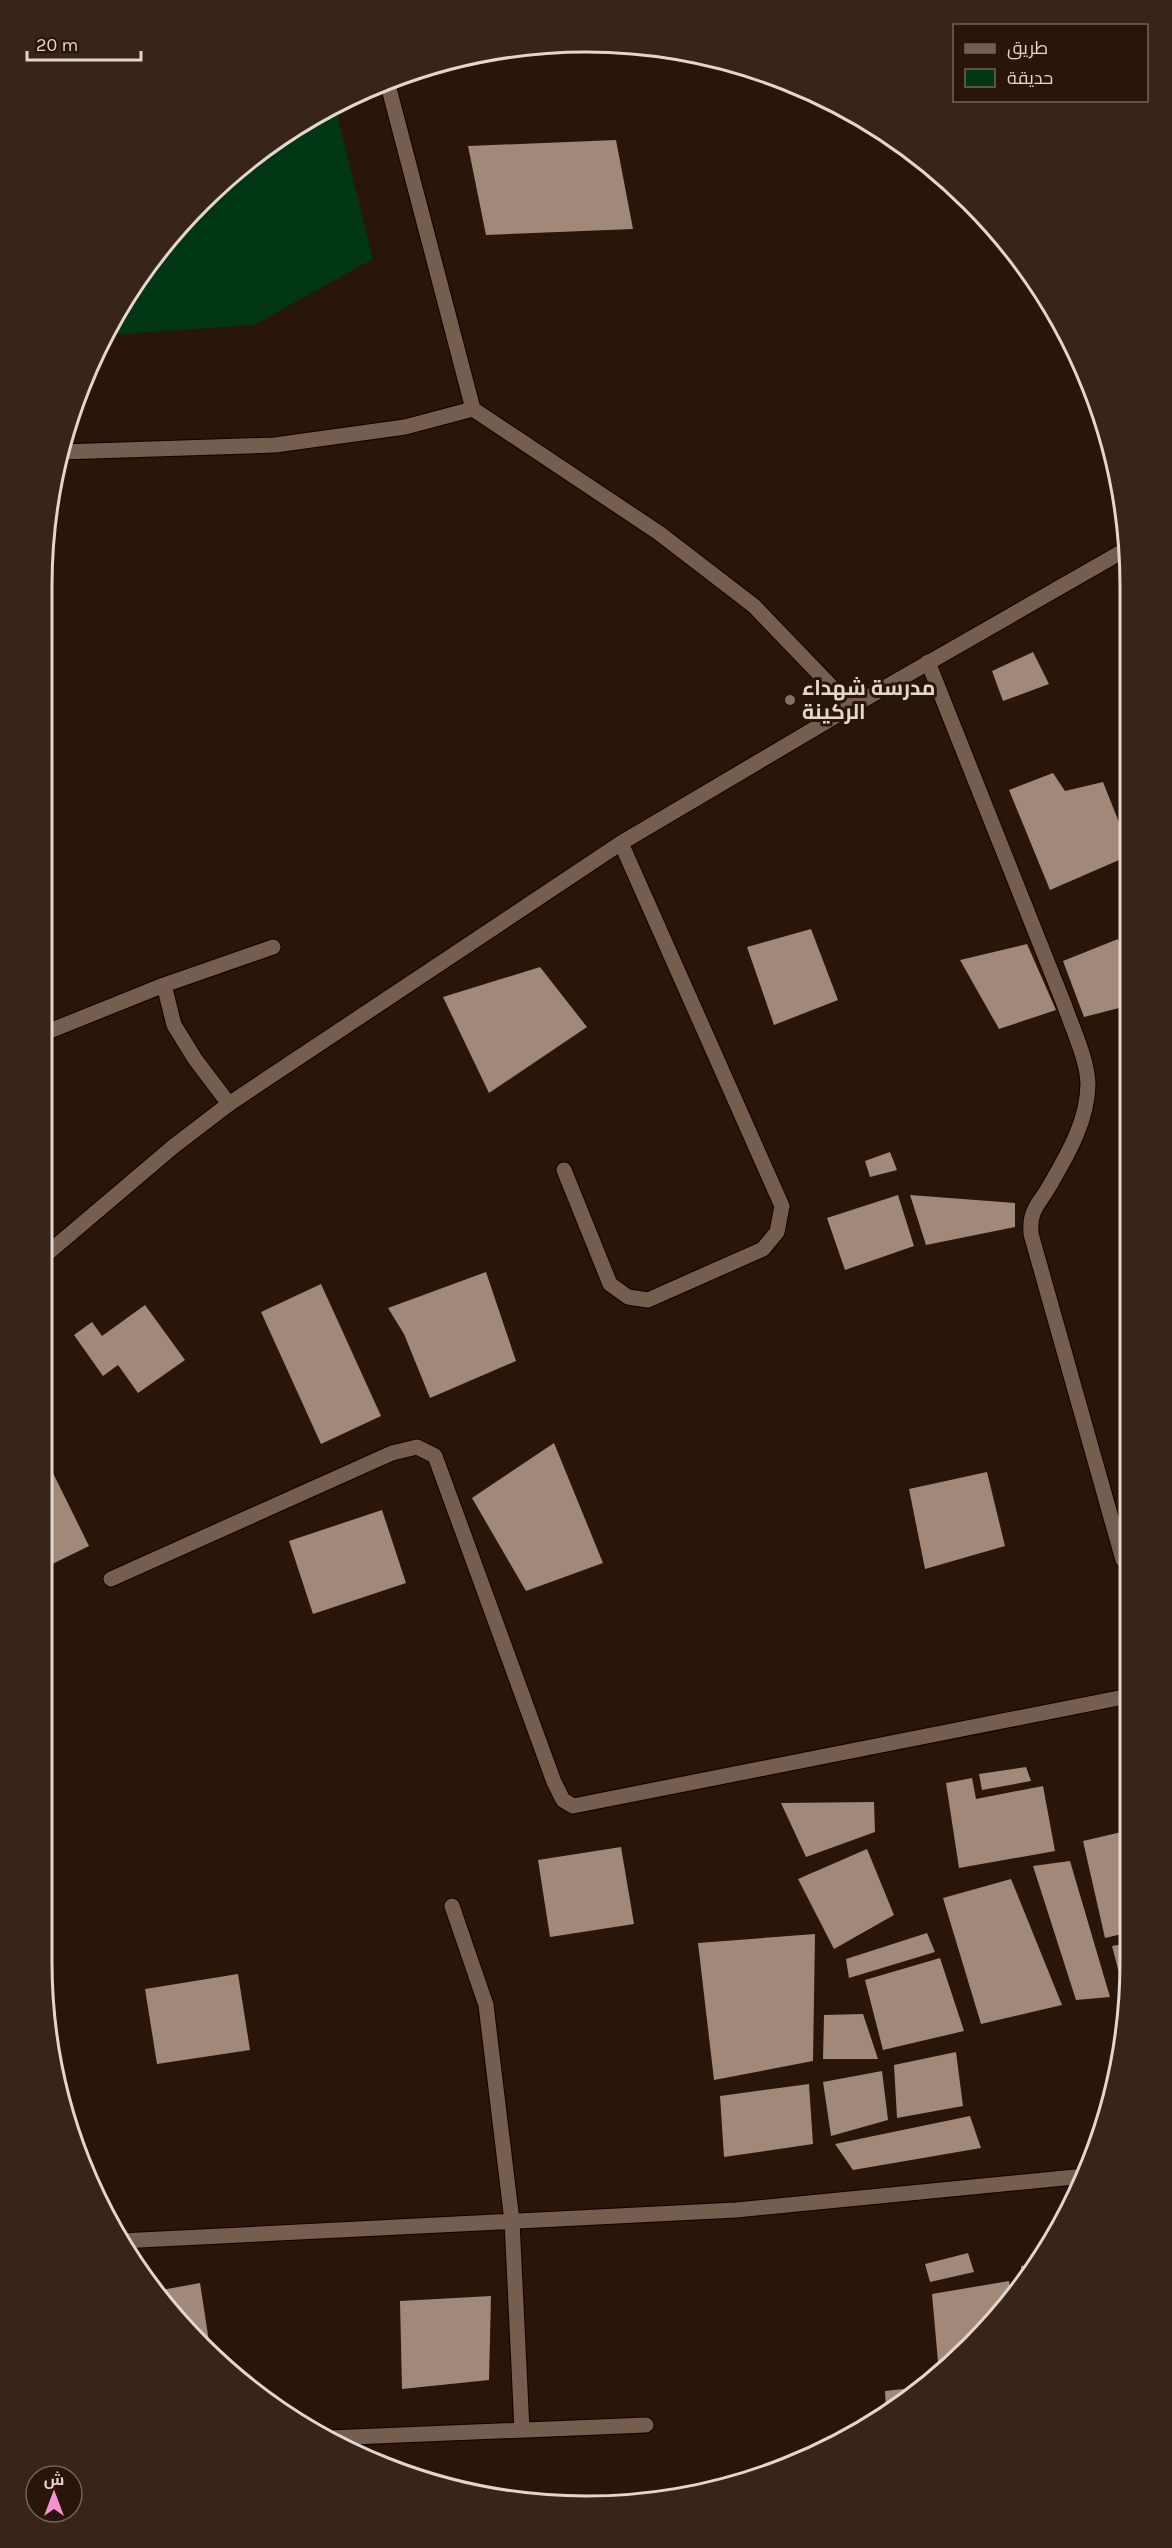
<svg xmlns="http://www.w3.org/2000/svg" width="1172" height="2548" font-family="Karla,Cairo,sans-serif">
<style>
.green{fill:#013615}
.building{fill:#a28879}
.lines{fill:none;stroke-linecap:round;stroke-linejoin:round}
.street-casing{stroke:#100200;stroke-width:17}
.secondary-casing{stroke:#100200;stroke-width:17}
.street{stroke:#755d4f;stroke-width:15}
.secondary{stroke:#755d4f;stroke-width:15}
.education-dot{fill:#8d6e63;stroke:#291509;stroke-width:2}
.labels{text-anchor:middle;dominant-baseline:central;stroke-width:6;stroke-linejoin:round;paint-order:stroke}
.poi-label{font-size:21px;font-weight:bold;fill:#e4d6ce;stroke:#291509;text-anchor:start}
.rim{fill:none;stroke:#e4d6ce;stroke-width:3}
</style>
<rect width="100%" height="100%" fill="#291509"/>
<path class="green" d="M335 106 373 259 254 325 106 335 133 284 201 202 283 134Z"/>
<path class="building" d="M616 140 633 229 486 235 468 146Z
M1033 652 1049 684 1003 701 992 671Z
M1053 773 1065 791 1103 782 1126 840V857L1050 890 1009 790Z
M811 929 838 1000 774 1025 747 947Z
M1118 939 1127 968V1006L1084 1017 1063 961Z
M1027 944 1056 1010 999 1029 960 960Z
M540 967 587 1027 489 1093 443 997Z
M890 1152 897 1170 870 1177 865 1161Z
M898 1195 914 1246 845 1270 827 1218Z
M910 1195 1015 1203V1227L926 1245Z
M486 1272 516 1361 430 1398 404 1334 388 1308Z
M321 1284 381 1416 321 1444 261 1312Z
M145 1305 185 1360 138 1393 118 1365 103 1376 74 1335 92 1322 102 1336Z
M554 1443 603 1563 526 1591 472 1498Z
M51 1469 89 1546 42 1569V1473Z
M987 1472 1005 1546 925 1569 909 1489Z
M382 1510 406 1583 313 1614 289 1541Z
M1026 1767 1031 1781 982 1790 979 1774Z
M972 1778 976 1799 1043 1786 1055 1851 959 1868 946 1783Z
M874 1802 875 1832 806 1857 781 1803Z
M1130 1830V1932L1105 1938 1083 1841Z
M621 1847 634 1924 550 1937 538 1860Z
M867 1849 894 1915 834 1949 798 1879Z
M1070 1861 1110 1997 1076 2000 1033 1866Z
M1011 1879 1062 2005 981 2024 943 1898Z
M927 1933 935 1952 849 1978 846 1959Z
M815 1934 813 2061 714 2080 698 1943Z
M1130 1943V1962L1127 1995 1125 1996 1112 1946Z
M940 1958 964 2031 883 2050 865 1980Z
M238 1974 250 2050 157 2064 145 1989Z
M863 2014 878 2059H823L824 2015Z
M956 2052 963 2106 897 2118 894 2065Z
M882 2071 888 2120 831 2136 823 2082Z
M809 2084 813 2144 724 2157 720 2096Z
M970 2116 981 2148 853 2170 835 2144Z
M968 2253 974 2272 930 2282 925 2264Z
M1030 2265 1025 2272 1021 2279V2266Z
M1009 2281 1011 2295 995 2321 947 2360 938 2362 932 2294Z
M200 2283 210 2348 177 2320 156 2291Z
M491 2296 489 2380 402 2389 400 2301Z
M913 2388 908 2392 886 2410 885 2391Z"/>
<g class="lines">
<defs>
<path id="street" d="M387 81 473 409 659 533 754 606 851 707
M61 452 275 445 405 427 473 409
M928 662 1064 1004C1072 1027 1087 1059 1088 1083 1088 1120 1068 1154 1050 1185 1039 1205 1029 1209 1031 1234L1123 1560 1129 1564
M164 985 174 1025 195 1059 229 1104
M42 1034 164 985 273 947
M564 1170 610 1284 628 1297 648 1300 763 1249 777 1232 782 1206 621 843
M111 1579 392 1453 417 1447 435 1456 554 1782 563 1800 573 1806 1129 1696
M452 1906 486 2005 512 2221 522 2430
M120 2241 736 2210 1085 2176
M328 2438 646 2425"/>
<path id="secondary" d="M42 1258 174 1146 229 1104 621 843 851 707 1125 550"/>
</defs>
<use href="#street" class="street-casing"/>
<use href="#secondary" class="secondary-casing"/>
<use href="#street" class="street"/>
<use href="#secondary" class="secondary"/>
</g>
<circle class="education-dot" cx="790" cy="700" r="6"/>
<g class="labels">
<g class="poi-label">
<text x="802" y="688">مدرسة شهداء<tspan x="802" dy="24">الركينة</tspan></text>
</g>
</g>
<path d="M0 0H1172V2548H0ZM586 52H586A534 534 0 0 1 1120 586V1962A534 534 0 0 1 586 2496H586A534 534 0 0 1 52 1962V586A534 534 0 0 1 586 52Z" fill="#382419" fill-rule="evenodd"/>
<path class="rim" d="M586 52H586A534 534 0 0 1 1120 586V1962A534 534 0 0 1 586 2496H586A534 534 0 0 1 52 1962V586A534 534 0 0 1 586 52Z"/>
<rect x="953" y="24" width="195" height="78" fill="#291509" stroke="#746258" stroke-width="1.5"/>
<rect x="965" y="44" width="30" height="9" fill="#755d4f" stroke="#746258" stroke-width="1.5"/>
<text x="1007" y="54" font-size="18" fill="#e4d6ce">طريق</text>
<rect x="965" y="69" width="30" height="18" fill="#013615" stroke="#746258" stroke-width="1.5"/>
<text x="1007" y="84" font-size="18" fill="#e4d6ce">حديقة</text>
<g transform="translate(54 2494)"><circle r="28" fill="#291509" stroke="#746258" stroke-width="1.5"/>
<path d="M0-4.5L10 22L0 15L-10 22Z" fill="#f690d1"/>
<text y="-9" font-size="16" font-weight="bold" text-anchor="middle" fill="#e4d6ce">ش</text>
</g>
<path d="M27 51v9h114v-9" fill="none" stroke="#e4d6ce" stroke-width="3"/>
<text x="36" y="51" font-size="18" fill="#e4d6ce" stroke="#291509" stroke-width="4.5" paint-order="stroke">20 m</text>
</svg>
